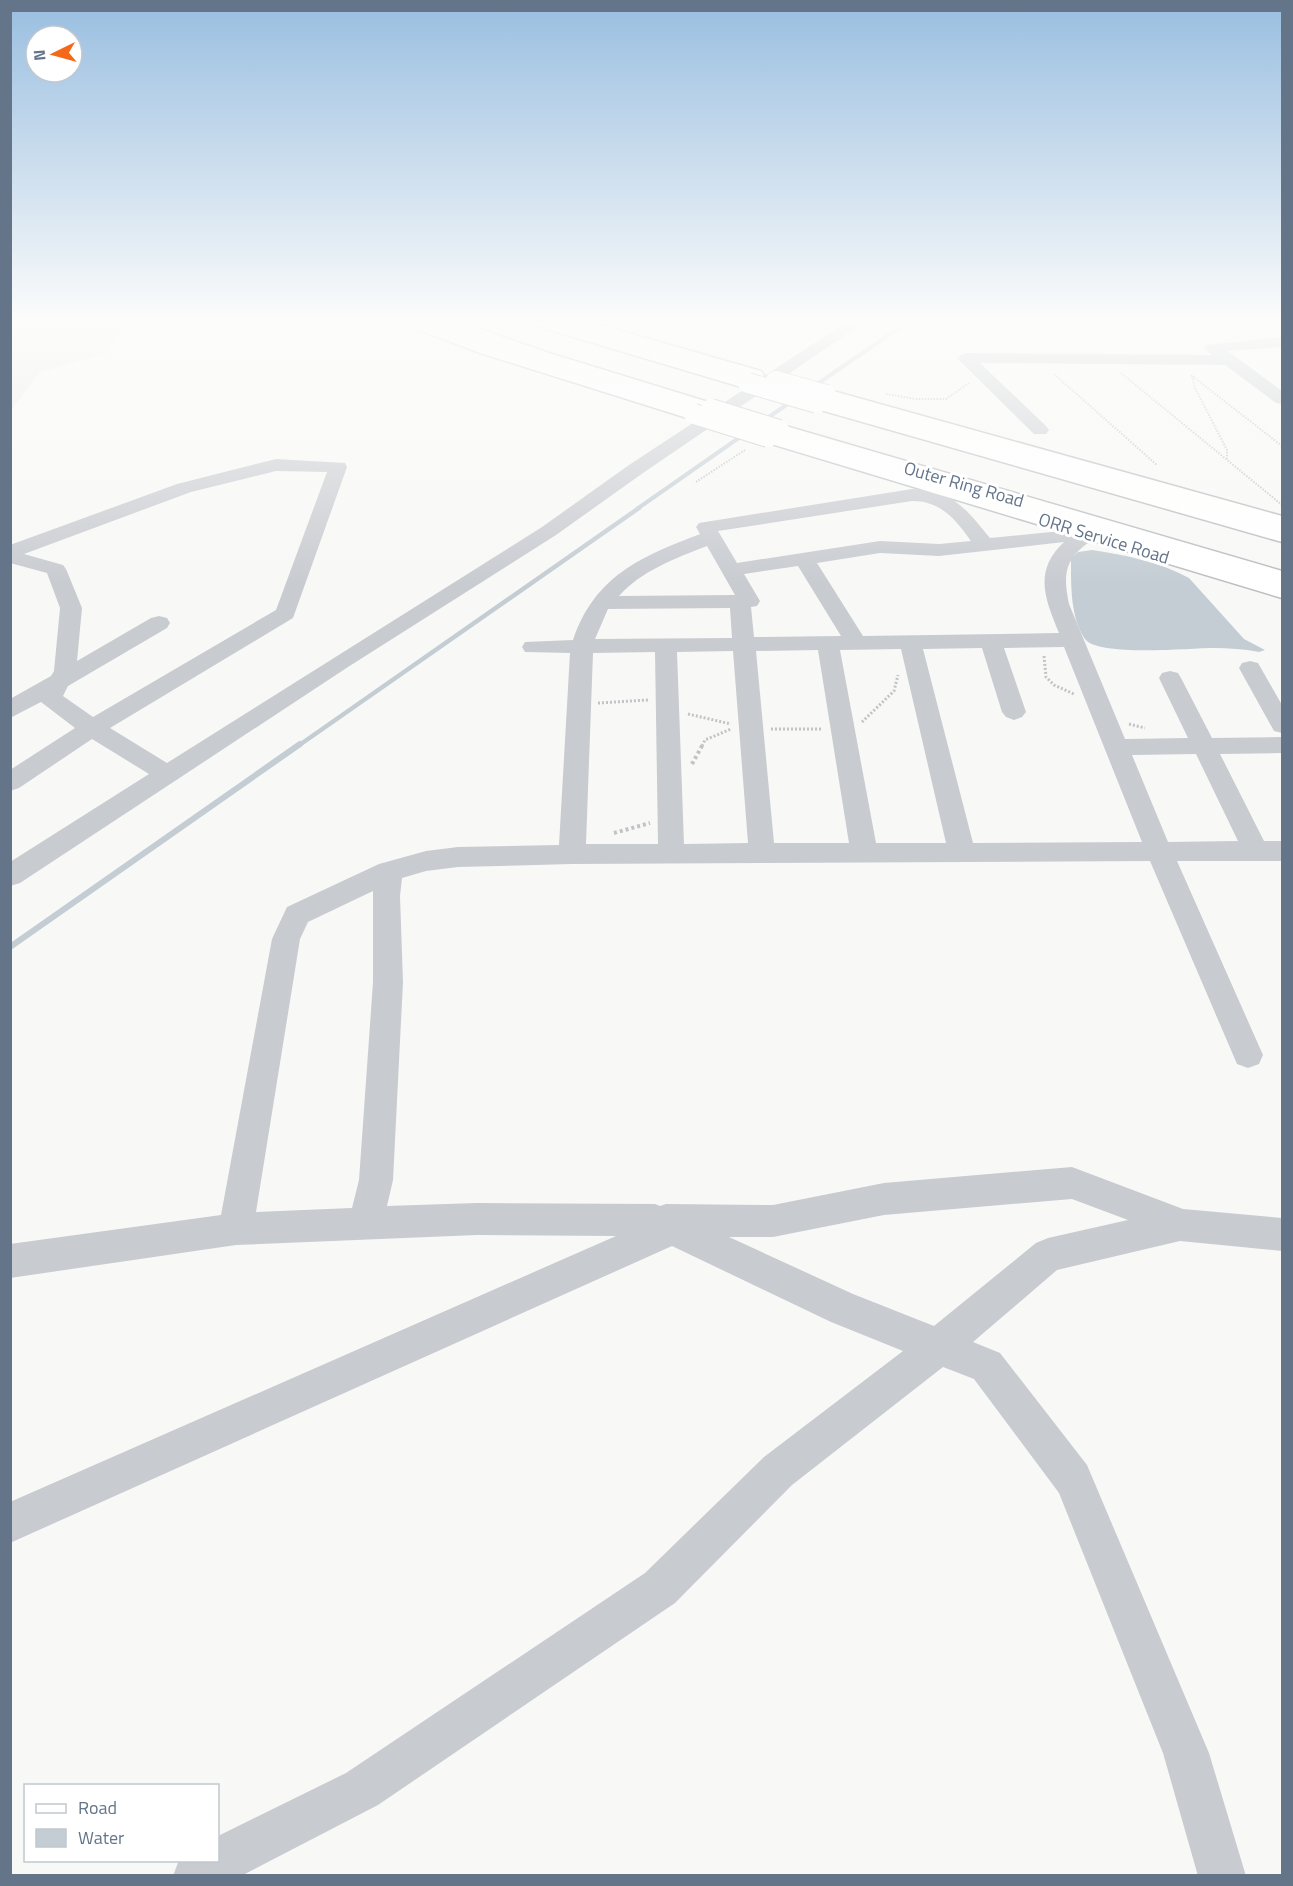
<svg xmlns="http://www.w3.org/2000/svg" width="1293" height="1886" font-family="'Titillium Web',sans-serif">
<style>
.built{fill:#e9eae9}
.water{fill:#c4cdd4}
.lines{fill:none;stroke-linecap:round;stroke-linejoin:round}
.stream-far2{stroke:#c4cdd4;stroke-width:4}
.stream-far1{stroke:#c4cdd4;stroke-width:4.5}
.stream{stroke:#c4cdd4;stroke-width:6}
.major-casing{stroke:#bbbec3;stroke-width:3}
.highway-casing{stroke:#babdc1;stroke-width:3}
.path-far2{stroke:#c1c3c6;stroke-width:2;stroke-dasharray:1.5 1.5;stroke-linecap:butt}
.path-far1{stroke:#c1c3c6;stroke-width:3;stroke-dasharray:2 2;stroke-linecap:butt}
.path{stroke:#c1c3c6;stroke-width:4;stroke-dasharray:3 3;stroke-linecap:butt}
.minor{fill:#c8cbd0;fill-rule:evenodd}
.major{fill:#fff;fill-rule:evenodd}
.highway{fill:#fff;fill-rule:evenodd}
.major-bridge-casing{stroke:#bbbec3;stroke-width:22;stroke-linecap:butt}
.highway-bridge-casing{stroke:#babdc1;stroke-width:22;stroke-linecap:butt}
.major-bridge{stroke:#fff;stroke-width:20}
.highway-bridge{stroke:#fff;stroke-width:20}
.labels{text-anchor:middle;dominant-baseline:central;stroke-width:6;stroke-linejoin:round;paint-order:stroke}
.far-street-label{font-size:18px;fill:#64758a;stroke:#fff}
</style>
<rect width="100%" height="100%" fill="#f8f9f6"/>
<path class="built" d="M11 321H148L121 331 104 354 40 372 11 410Z"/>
<path class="water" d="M1092 550C1125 555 1160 562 1189 578L1244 639 1265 650 1259 652C1244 649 1228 648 1213 648 1191 648 1097 657 1085 639 1070 617 1071 584 1071 558L1078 552Z"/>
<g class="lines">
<path class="stream-far2" d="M813 387 909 321
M763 421 792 401
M637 509 743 435"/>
<path class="stream-far1" d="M298 746 639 508"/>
<path class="stream" d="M10 947 300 744"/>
<defs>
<path id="major" d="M403 321H427L494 345 701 410 704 414 701 418H687L480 353 406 325Z
M559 321H586L761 371 764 375 761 379H747L562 325Z
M826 389 1282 516V530L819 399 816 395 819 391Z
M768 431 1282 583V598L761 441 758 437 761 433Z"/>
<path id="highway" d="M432 321H457L549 353 718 405 721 409 718 413H704L535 361 435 325Z
M530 321H557L755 379 758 383 755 387H741L533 325Z
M817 397 1282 528V542L810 407 807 403 810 399Z
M779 424 1282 571V585L772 434 769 430 772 426Z"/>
</defs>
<use href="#major" class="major-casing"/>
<use href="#highway" class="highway-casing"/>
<path class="path-far2" d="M1121 373 1282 505
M1054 374 1157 465
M1191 375 1282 446
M1192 376 1195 388 1227 450V459
M886 394 916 399H946L969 383
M696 482 745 450"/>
<path class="path-far1" d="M1044 656 1046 677 1054 685 1074 694
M598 703 648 700
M688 714 731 724
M862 722 894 691 898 675
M1129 724 1145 728
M771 729H823
M702 746 705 740 731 729"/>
<path class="path" d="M692 764 703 744
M614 833 650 823"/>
<path class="minor" d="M848 321H866L643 473 556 535 348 667 20 883 10 886V862L149 774 92 739 19 788 10 791V770L75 728 41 702 10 718V699L51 676 54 671 60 608 47 573 10 563V545L177 484 276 459 345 463 347 467 293 618 110 728 167 763 542 527 629 465ZM276 471 327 472 276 610 93 717 63 696 68 686 167 628 170 623 167 618 159 616 151 618 77 661 82 608 66 569 63 565 24 554 191 492Z
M1282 337V347L1228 351 1282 391V404L1276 403 1225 365 980 363 1046 426 1049 430 1046 434H1034L957 358 965 353 1212 355 1204 348 1206 345Z
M912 489C953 490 966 509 990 538L1061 531 1068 533 1071 537 1082 529H1096L1099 533C1095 539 1089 542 1084 546 1063 562 1064 580 1069 604L1125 739 1188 738 1159 678 1162 673 1170 671 1178 673 1181 678 1212 738 1282 737V753L1220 754 1264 841H1282V861H1177L1263 1055 1259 1064 1248 1068 1237 1064 1150 861 572 864 458 867 426 871 402 878 400 896 403 982 393 1180 387 1206 477 1203 655 1204 660 1206 666 1204 773 1205 884 1183 1072 1167 1183 1209 1282 1218V1251L1180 1241 1057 1270 973 1342 1000 1353 1087 1465 1209 1753 1246 1876H1198L1163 1753 1059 1493 974 1379 943 1367 792 1485 675 1603 378 1805 241 1876H173L179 1860H218V1836L346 1773 645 1573 764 1457 903 1351 831 1322 672 1246 10 1543V1502L616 1236 477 1235 236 1245 10 1278V1244L221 1215 272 939 287 907 379 864 426 851 458 847 559 845 570 653 525 652 522 647 525 642 573 640C595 576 640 557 700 534L696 527 699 523ZM912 501C941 501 955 519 971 541L939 544 880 541 737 563 718 531ZM1064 542C1033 571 1045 599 1059 633L863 636 817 563 880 553 939 556ZM707 546 735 595 619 596C641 571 676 558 707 546ZM798 566 841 636 754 637 751 607 757 606 760 601 744 574ZM730 608 732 638 595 639 608 609ZM1064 647 1142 842 973 843 923 649 982 648 1002 712 1006 717 1014 720 1022 717 1026 712 1004 648ZM901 649 946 843H876L840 650ZM818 650 849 843H774L756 651ZM733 651 748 843 684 844 677 652ZM655 652 658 844H586L593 653ZM1196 754 1238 841 1168 842 1132 755ZM373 891V982L359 1180 352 1208 256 1212 300 939 308 922ZM1072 1199 1128 1220 1048 1238 1036 1243 934 1326 853 1294 729 1237H773L884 1215Z
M1250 661 1258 663 1282 705V733L1274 731 1239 668 1242 663Z"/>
<use href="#major" class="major"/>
<use href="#highway" class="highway"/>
<defs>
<path id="major-bridge" d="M776 381 826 395
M694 414 768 437"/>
<path id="highway-bridge" d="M748 383 817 403
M711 409 779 430"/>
</defs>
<use href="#major-bridge" class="major-bridge-casing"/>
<use href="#highway-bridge" class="highway-bridge-casing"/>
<use href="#major-bridge" class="major-bridge"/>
<use href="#highway-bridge" class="highway-bridge"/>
</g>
<linearGradient id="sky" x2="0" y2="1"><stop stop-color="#99bee0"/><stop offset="0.55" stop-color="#fcfcfb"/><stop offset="1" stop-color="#fcfcfb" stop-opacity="0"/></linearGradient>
<rect width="1293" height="585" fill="url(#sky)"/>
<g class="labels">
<g class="far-street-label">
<text transform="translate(964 484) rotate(16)">Outer Ring Road</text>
<text transform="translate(1104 538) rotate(17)">ORR Service Road</text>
</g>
</g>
<rect width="1293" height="1886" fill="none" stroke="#64758a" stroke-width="24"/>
<rect x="24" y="1784" width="195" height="78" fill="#ffffff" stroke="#c1c8d0" stroke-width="1.5"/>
<rect x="36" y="1804" width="30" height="9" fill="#ffffff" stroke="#c1c8d0" stroke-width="1.5"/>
<text x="78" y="1814" font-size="18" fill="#64758a">Road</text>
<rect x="36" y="1829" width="30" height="18" fill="#c4cdd4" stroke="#c1c8d0" stroke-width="1.5"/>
<text x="78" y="1844" font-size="18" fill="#64758a">Water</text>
<g transform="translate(54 54) rotate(265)"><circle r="28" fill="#ffffff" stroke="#c1c8d0" stroke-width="1.5"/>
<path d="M0-4.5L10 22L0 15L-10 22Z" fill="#f56819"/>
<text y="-9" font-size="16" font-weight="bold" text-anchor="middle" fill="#64758a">N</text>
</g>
</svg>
